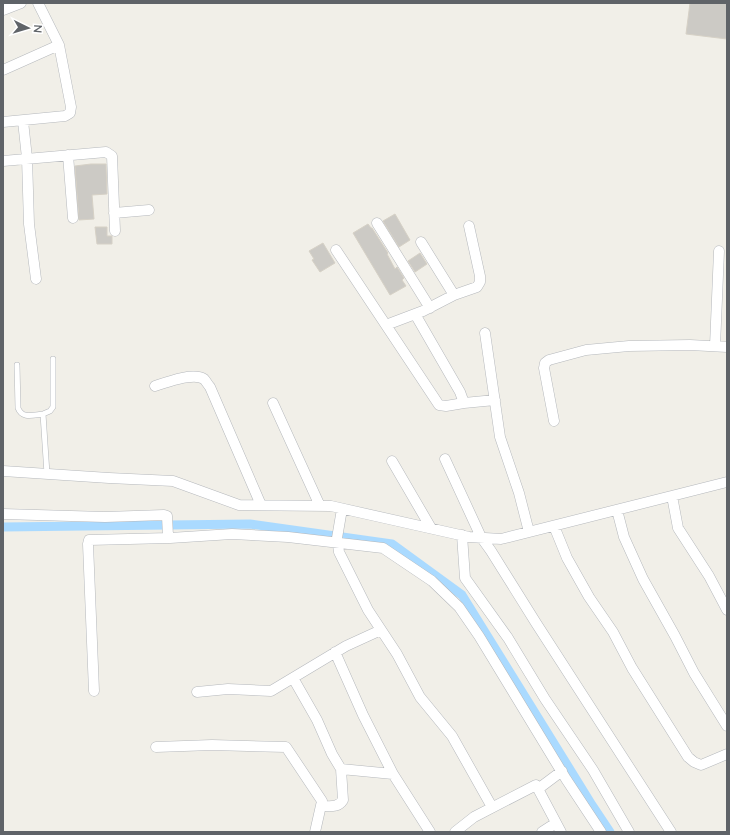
<svg xmlns="http://www.w3.org/2000/svg" width="730" height="835" font-family="Lato,sans-serif">
<style>
.lines{fill:none;stroke-linecap:round;stroke-linejoin:round}
.canal{stroke:#aadaff;stroke-width:9}
.building{fill:#cccac5;stroke:#d6d1c6}
.lane-casing{stroke:#b5b8bc;stroke-width:6}
.street-casing{stroke:#b5b8bc;stroke-width:11}
.lane{stroke:#fff;stroke-width:5}
.street{stroke:#fff;stroke-width:10}
</style>
<rect width="100%" height="100%" fill="#f1efe8"/>
<g class="lines">
<path class="canal" d="M3 527 250 524 392 544 462 595 592 805 610 832"/>
</g>
<path class="building" d="M690 3H727V39L686 34Z
M91 164H106L107 194 92 195 94 219 79 220 75 166Z
M395 214 410 240 399 247 383 221Z
M368 224 371 228H372L388 253 387 254 395 269 397 267 404 278 402 280 406 286 390 295 353 233Z
M95 227H107V236H112V244H97Z
M323 243 335 263 320 272 312 260 314 259 309 251Z
M420 253 427 264 415 272 408 261Z"/>
<g class="lines">
<defs>
<path id="lane" d="M17 365 18 408C22 419 33 415 43 414
M47 474 43 414 50 411 53 407V359"/>
<path id="street" d="M3 10 21 3
M3 70 59 45
M23 121 27 158 29 224 36 279
M3 122 65 116 70 113 71 107 59 45 38 3
M68 155 73 218
M3 161 106 152 112 156 115 231
M114 213 149 210
M377 223 430 308
M421 242 454 295
M336 250 439 405 446 406 464 403 495 400
M415 314 460 392 464 403
M386 325 423 311 454 295 477 287 480 282V276L469 226
M485 333 500 437 519 493 529 532
M715 346 719 251
M155 386C167 382 193 372 204 379 206 381 208 385 210 387L261 505
M273 403 320 506
M554 421 544 368 545 363 549 360 586 350 629 346 690 345 727 347
M445 459 481 537 491 551 536 623 671 832
M392 461 431 528
M3 471 109 478 173 481 239 505 331 506 469 537 501 539 727 482
M672 496 678 528 709 576 727 610
M342 509 337 538 339 552 368 610 397 654 420 697 452 736 492 807
M617 510 624 537 643 579 675 636 694 673 727 726
M3 514 105 517 164 515 167 516 168 536 170 538 232 534 288 537 383 548 432 581 459 607 479 636 566 779 601 832
M554 526 567 558 589 597 613 632 632 668 688 757 694 762 701 765 727 754
M462 535 465 578 508 638 545 699 593 770 629 832
M335 652 363 715 393 774
M293 678 317 720 332 754 341 769 393 774 430 832
M94 691 88 544 89 540 169 538V537
M197 692 228 689 271 691 346 646 381 630
M156 747 212 745 286 747 322 801 315 832
M538 789 562 771
M321 806C330 806 338 808 343 800L341 769
M455 832 474 817 536 785 561 832
M542 832 556 823"/>
</defs>
<use href="#lane" class="lane-casing"/>
<use href="#street" class="street-casing"/>
<use href="#lane" class="lane"/>
<use href="#street" class="street"/>
</g>
<rect width="730" height="835" fill="none" stroke="#5f6368" stroke-width="8"/>
<g transform="translate(28 28) rotate(95)" stroke="#ffffff" stroke-width="3" paint-order="stroke">
<path d="M0-3L7 15L0 10L-7 15Z" fill="#5f6368"/>
<text y="-6" font-size="11" font-weight="bold" text-anchor="middle" fill="#5f6368">N</text>
</g>
</svg>
